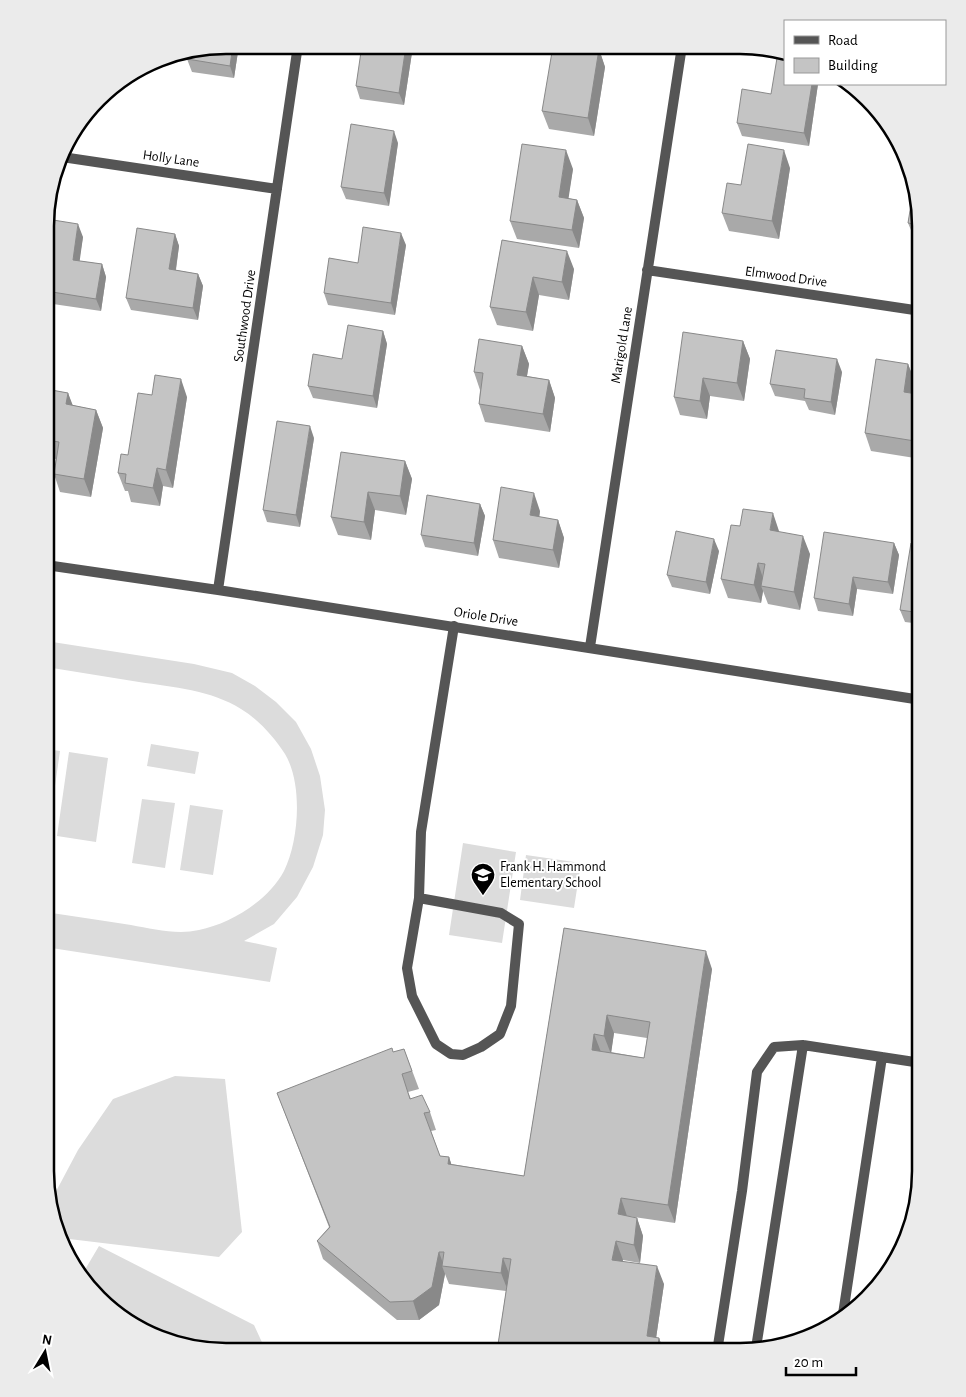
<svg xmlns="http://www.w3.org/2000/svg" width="966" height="1397" font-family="'Alegreya Sans',sans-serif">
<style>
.pitch{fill:#dcdcdc}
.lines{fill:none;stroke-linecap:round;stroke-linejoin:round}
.service{stroke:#555;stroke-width:10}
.minor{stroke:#555;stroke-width:10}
.wall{fill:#a9a9a9;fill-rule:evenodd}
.shaded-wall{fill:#898989}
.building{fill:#c4c4c4;stroke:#898989;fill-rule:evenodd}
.labels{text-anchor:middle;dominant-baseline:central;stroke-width:4;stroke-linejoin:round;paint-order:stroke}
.street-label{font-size:14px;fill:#000;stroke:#fff}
.poi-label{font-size:14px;fill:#000;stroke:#fff;text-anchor:start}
.rim{fill:none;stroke:#000;stroke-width:2.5}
</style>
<rect width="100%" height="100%" fill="#fff"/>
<path class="pitch" d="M46 641 194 664 232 673 255 686 276 702 296 722 311 749 320 776 325 810 323 835 313 867 297 897 274 924 244 941 277 948 270 982 45 947V912C74 916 103 921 131 925 153 929 177 935 199 930 230 924 268 901 284 871 299 841 303 784 285 754 274 737 258 719 241 709 211 690 173 687 139 682 108 677 77 672 46 667Z
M151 744 199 752 195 774 147 766Z
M46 749 60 751 48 835 46 834Z
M69 752 108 758 96 842 57 836Z
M142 799 175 803 165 868 132 863Z
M190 805 223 810 213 875 180 870Z
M463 843 516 852 502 943 449 935Z
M526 855 581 863 574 908 520 900Z
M175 1076 225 1079 242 1232 219 1257 61 1238 52 1199 78 1150 113 1099Z
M99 1246 254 1325 266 1351 202 1350 125 1321 83 1273Z"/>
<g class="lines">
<path class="service" d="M419 898 501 913 519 924 511 1006 500 1034 481 1047 463 1055 451 1054 436 1044 412 996 407 968 419 898 421 832 454 626
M843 1314 882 1057
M756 1348 803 1045
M717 1352 742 1191 757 1072 774 1047 803 1045 921 1063"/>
<path class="minor" d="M62 157 277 189
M647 270 921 311
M46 565 218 590 921 700
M218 590 298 45
M590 647 682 46"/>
</g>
<path class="wall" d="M225 45H239L234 78 192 72 187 59Z
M413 46 404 105 360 99 356 86Z
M599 49 605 67 594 136 549 129 542 111Z
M785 84H818L809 146 742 136 737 123 771 94Z
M398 143 389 206 346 199 341 187Z
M790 168 779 239 729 231 722 213 741 185Z
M573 169 568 198 577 200 584 218 579 248 517 239 510 221Z
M913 192 921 225V236L913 235 908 223Z
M47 219 83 237 79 261 102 264 106 277 101 311 46 303Z
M175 234 179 246 176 270 198 274 203 286 198 320 131 310 126 298Z
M502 240 574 269 569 300 539 295 533 331 497 325 490 307Z
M406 245 395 315 328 305 324 293Z
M383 331 387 344 377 408 313 398 308 386Z
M743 341 750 359 744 401 710 396 707 419 680 415 674 397Z
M522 346 529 364 527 376 549 380 555 398 550 432 485 422 479 404 480 390 474 372Z
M908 364 915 382 913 394 921 402V459L871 451 865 433Z
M842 372 835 415 809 410 805 401 775 396 770 384Z
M46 389 68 393 72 405 96 410 103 428 91 497 60 492 54 474 56 459 46 457Z
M152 395 187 397 173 488 163 486 160 506 131 502 128 491H125L118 473 128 455Z
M314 438 300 527 267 522 263 510Z
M405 461 412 479 406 515 375 510 371 540 338 535 331 517Z
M480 504 485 516 478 556 425 547 421 535Z
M540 511 539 517 558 520 564 538 559 568 499 558 493 540Z
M779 532 810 554 800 610 768 604 763 591 761 603 728 598 721 579Z
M894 543 899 555 893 594 857 589 853 616 818 611 814 598Z
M921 545V624L905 622 900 610Z
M719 551 710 594 672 587 667 575Z
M564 928 712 969 675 1223 627 1216 637 1218 643 1236 640 1263 623 1260 622 1261 664 1284 656 1338H659L664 1352 497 1351 506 1291 449 1284 445 1274 439 1305 419 1320H397L323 1259 317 1241 329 1227 277 1093 404 1049 419 1089 408 1092 411 1099 430 1112 436 1130 431 1131 440 1156 449 1157 451 1164 524 1176ZM614 1033 647 1038 644 1058 611 1052Z"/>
<path class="shaded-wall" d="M233 45H239L234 78 230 66Z
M406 46H413L404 105 399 93Z
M599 49 605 67 594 136 588 118Z
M812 84H818L809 146 804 133Z
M394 131 398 143 389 206 384 193Z
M566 150 573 169 566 215 559 197Z
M784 150 790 168 779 239 772 221Z
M577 200 584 218 579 248 572 230Z
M78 224 83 237 78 273 73 260Z
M401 233 406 245 395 315 391 303Z
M175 234 179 246 174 282 169 269Z
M567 251 574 269 569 300 562 282Z
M102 264 106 277 101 311 96 299Z
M198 274 203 286 198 320 193 308Z
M533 277 539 295 533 331 526 312Z
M383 331 387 344 377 408 373 396Z
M743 341 750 359 744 401 737 383Z
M522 346 529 364 524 393 517 375Z
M837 359 842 372 835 415 831 402Z
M908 364 915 382 911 410 904 392Z
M703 378 710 396 707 419 700 401Z
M181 379 187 397 173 488 166 470Z
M549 380 555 398 550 432 543 414Z
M68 393 75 411 66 404Z
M917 394 921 404 916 402Z
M96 410 103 428 91 497 84 479Z
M310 426 314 438 300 527 296 515Z
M405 461 412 479 406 515 400 496Z
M157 468 163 486 160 506 153 488Z
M368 492 375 510 371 540 364 522Z
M534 493 540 511 537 533 530 515Z
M480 504 485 516 478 556 474 543Z
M773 513 779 531 776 548 770 530Z
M558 520 564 538 559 568 553 550Z
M803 536 810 554 800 610 794 592Z
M714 539 719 551 710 594 706 582Z
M894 543 899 555 893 594 888 582Z
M758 563 764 581 761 586 763 591 761 603 754 585Z
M853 577 857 589 853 616 849 604Z
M706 951 712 969 675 1223 668 1205Z
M607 1015 614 1033 611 1054 604 1036Z
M594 1034 601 1052 592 1050Z
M449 1157 455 1175 448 1164Z
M621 1198 627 1216 618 1214Z
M637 1218 643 1236 640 1263 634 1245Z
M616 1241 623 1260 619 1278 612 1260Z
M439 1252 444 1266H442L445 1274 439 1305 419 1320 413 1301Z
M503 1258 510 1276 508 1291 501 1273Z
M657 1266 664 1284 654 1352 647 1336Z
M659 1338 664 1352H657Z"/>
<path class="building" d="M225 45H233L230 66 187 59 189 51Z
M362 45 406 46 399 93 356 86Z
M553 46H583L599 49 588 118 542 111Z
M777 58 785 59V84H812L804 133 737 123 742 89 771 94Z
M351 124 394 131 384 193 341 187Z
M522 144 566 150 559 197 577 200 572 230 510 221Z
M748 144 784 150 772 221 722 213 727 183 741 185Z
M913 192 921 225 908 223Z
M47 219 78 224 73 260 102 264 96 299 46 291Z
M363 227 401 233 391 303 324 293 329 258 358 263Z
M137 228 175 234 169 269 198 274 193 308 126 298Z
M502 240 567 251 562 282 533 277 526 312 490 307Z
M348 325 383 331 373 396 308 386 313 354 342 359Z
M683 332 743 341 737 383 703 378 700 401 674 397Z
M479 339 522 346 517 375 549 380 543 414 479 404 483 373 474 372Z
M776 350 837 359 831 402 804 398 805 389 770 384Z
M876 359 908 364 904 392 917 394 916 402H921V442L865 433Z
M155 375 181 379 166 470 157 468 153 488 125 483 126 474 118 473 121 454 128 455 138 393 152 395Z
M46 389 68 393 66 404 96 410 84 479 54 474 59 442 46 440Z
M277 421 310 426 296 515 263 510Z
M341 452 405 461 400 496 368 492 364 522 331 517Z
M501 487 534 493 530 515 558 520 553 550 493 540Z
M427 495 480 504 474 543 421 535Z
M743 509 773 513 770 530 803 536 794 592 761 586 765 564 758 563 754 585 721 579 731 525 740 526Z
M676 531 714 539 706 582 667 575Z
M824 532 894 543 888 582 853 577 849 604 814 598Z
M911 543 921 545V613L900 610Z
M564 928 706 951 668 1205 621 1198 618 1214 637 1218 634 1245 616 1241 612 1260 657 1266 647 1336 659 1338 657 1352 497 1351 511 1259 503 1258 501 1273 442 1266 444 1252H439L432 1287 413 1301 390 1302 317 1241 330 1227 277 1093 392 1048 393 1052 404 1049 412 1071 402 1074 410 1099 422 1095 430 1112 424 1113 440 1156 449 1157 448 1164 524 1176ZM607 1015 650 1022 644 1058 592 1050 594 1034 604 1036Z"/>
<defs>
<symbol id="school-pin" viewBox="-11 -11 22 30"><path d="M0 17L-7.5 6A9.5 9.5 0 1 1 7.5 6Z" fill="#000" stroke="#fff"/><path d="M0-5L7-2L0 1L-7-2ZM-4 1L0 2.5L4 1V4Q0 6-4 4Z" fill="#fff"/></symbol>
</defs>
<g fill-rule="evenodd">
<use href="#school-pin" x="469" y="861" width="28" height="38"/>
</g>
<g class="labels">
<g class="street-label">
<text transform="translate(171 159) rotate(8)">Holly Lane</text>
<text transform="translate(786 277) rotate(8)">Elmwood Drive</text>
<text transform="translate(245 316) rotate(-82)">Southwood Drive</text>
<text transform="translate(622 345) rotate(-81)">Marigold Lane</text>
<text transform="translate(486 617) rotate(9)">Oriole Drive</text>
</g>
<g class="poi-label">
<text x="500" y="867">Frank H. Hammond<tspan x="500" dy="16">Elementary School</tspan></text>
</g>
</g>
<path d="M0 0H966V1397H0ZM226 54H740A172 172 0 0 1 912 226V1171A172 172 0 0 1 740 1343H226A172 172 0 0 1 54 1171V226A172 172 0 0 1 226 54Z" fill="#ebebeb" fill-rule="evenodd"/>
<path class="rim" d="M226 54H740A172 172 0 0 1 912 226V1171A172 172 0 0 1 740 1343H226A172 172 0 0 1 54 1171V226A172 172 0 0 1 226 54Z"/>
<rect x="784" y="20" width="162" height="65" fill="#ffffff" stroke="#999999"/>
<rect x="794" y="36" width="25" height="8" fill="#555555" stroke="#999999"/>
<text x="828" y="45" font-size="15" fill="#000000">Road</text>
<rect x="794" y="58" width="25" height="15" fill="#c4c4c4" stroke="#999999"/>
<text x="828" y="70" font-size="15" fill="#000000">Building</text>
<g transform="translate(45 1352) rotate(10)" stroke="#ffffff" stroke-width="4" paint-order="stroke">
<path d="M0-4L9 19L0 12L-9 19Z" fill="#000000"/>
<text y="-8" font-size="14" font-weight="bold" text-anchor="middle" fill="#000000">N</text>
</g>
<path d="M786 1367v8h70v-8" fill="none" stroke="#000000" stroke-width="2.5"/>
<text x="794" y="1367" font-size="15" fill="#000000" stroke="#ffffff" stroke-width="4" paint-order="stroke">20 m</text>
</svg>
